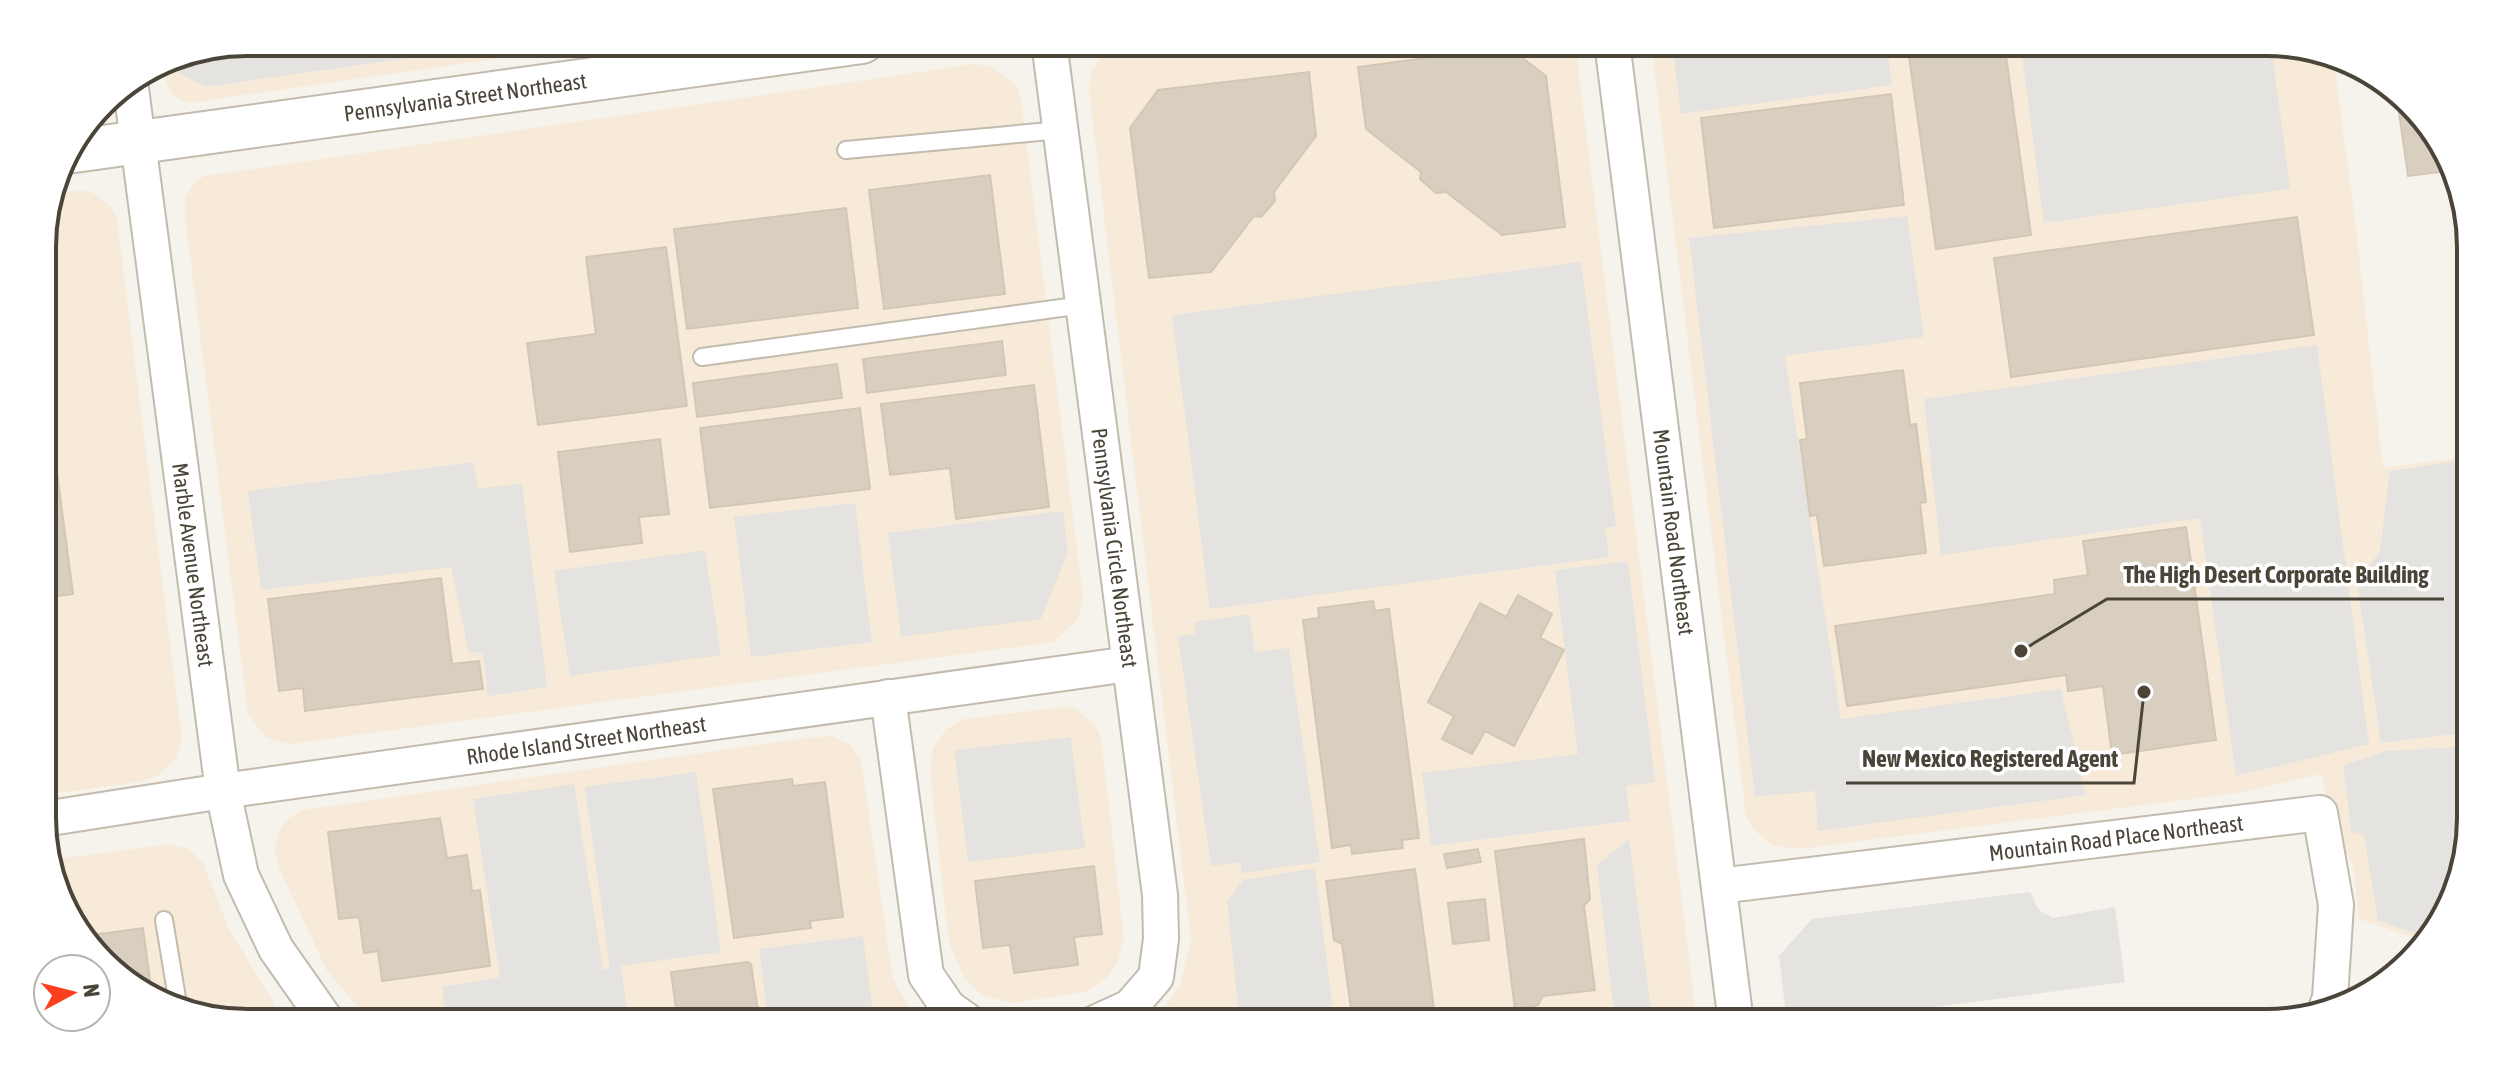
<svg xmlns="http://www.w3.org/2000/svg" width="2513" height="1065" font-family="'Asap Condensed',sans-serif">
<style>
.commercial{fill:#f7ead8}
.parking{fill:#e5e3e0}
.building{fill:#d8cfc1;stroke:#d3c7b4;stroke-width:2}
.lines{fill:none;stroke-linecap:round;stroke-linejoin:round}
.service-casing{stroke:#c2bbae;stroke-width:20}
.minor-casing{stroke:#c2bbae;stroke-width:38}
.tertiary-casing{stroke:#c2bbae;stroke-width:46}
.service{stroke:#fff;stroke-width:16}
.minor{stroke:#fff;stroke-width:34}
.tertiary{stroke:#fff;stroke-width:42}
.labels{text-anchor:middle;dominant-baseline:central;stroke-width:7;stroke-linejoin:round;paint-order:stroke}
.street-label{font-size:22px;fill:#4b4439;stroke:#fff}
.rim{fill:none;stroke:#4b4439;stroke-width:4}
.leader{fill:none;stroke:#4b4439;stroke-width:3}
.callout-dot{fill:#4b4439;stroke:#fff;stroke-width:3}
.callout-label{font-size:24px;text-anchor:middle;font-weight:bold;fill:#4b4439;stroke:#fff;stroke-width:7;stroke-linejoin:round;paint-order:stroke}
</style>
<rect width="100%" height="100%" fill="#f6f3ec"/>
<path class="commercial" d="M247 42H520L522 55 189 103 174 97 166 83 163 61 169 57Z
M1146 42H1575L1697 1023H1153L1180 986 1191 940 1089 91 1091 71 1108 51 1121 45Z
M1651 42H2266L2333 55 2354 212 2383 468 2470 456 2471 819 2456 896 2420 940 2359 919 2353 866 2336 833 2321 774 2238 793 1799 849 1772 845 1753 829 1746 816Z
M975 64 993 67 1013 83 1019 91 1022 107 1083 598 1078 619 1062 634 1053 642 289 744 266 738 248 714 185 217V198L195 182 204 176Z
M83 190 95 194 112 208 117 218 182 738 177 758 160 774 140 782 44 795 42 233 53 194Z
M1063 707 1077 709 1095 726 1101 736 1124 938 1117 963 1107 978 1085 992 1011 1003 980 994 964 977 949 943 930 775 932 750 946 729 964 719Z
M832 736 849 744 861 760 893 979 919 1023H372L327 971 279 868 274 848 281 827 289 818 303 810 805 738Z
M170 844 189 849 203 863 229 929 286 1023H247L169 1008 85 943 50 860Z"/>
<path class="parking" d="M247 42H494V46L205 87 175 70 173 56Z
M1672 42H1886L1892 85 1681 114Z
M2020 42 2271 43 2290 189 2044 223Z
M1907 216 1924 337 1785 356 1841 719 2061 689 2086 795 1818 831 1815 791 1755 797 1689 238Z
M1581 262 1616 526 1605 528 1609 557 1210 609 1172 315Z
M2317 345 2369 744 2236 776 2200 518 1941 555 1924 399Z
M2470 459 2471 732 2381 743 2357 582 2380 551 2390 471Z
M473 462 478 489 522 483 547 687 488 696 483 652 469 653 451 567 261 590 248 491Z
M855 503 872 642 751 657 734 517Z
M1063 511 1068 552 1041 619 901 637 888 533Z
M705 550 721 655 570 676 554 571Z
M1628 561 1655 782 1626 786 1630 821 1431 846 1422 773 1578 754 1555 570Z
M1249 614 1255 652 1289 648 1320 862 1242 873 1240 862 1211 866 1178 637 1196 634 1194 622Z
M1071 737 1085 848 968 862 954 750Z
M2455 747 2465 776 2471 821 2456 896 2423 936 2378 921 2364 834 2351 832 2343 765 2387 751Z
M696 772 721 952 621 966 629 1023H447L442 987 500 977 473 799 574 784 603 970 610 968 585 787Z
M1629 839 1653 1023H1615L1597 865Z
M1315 868 1335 1023H1240L1227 902 1243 880Z
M2030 892 2039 910 2053 918 2115 907 2125 982 1861 1017V1023H1787L1779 956 1812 919Z
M863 936 874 1023H801L799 1007 767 1011 759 949Z"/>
<path class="building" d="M1907 42H2004L2031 235 1936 249Z
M1508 47 1546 76 1565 227 1502 235 1446 192 1436 193 1420 179 1421 172 1366 129 1358 67Z
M1309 72 1316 136 1274 192 1275 201 1261 217 1254 216 1211 272 1149 278 1130 128 1158 90Z
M1891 94 1904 205 1714 228 1701 118Z
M2397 98 2428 122 2449 171 2408 176Z
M990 175 1005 294 884 309 869 190Z
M846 208 858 308 687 329 674 229Z
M2297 217 2314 335 2011 377 1994 258Z
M666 247 687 406 538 425 527 343 596 334 586 257Z
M1002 341 1006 375 867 393 863 359Z
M837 364 842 398 697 417 693 383Z
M43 366 73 594 43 598Z
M1903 370 1910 425 1916 424 1926 502 1920 503 1926 553 1824 566 1817 515 1810 516 1800 440 1807 439 1800 383Z
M1034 385 1049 507 956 519 950 468 890 475 881 404Z
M860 408 870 489 710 508 700 428Z
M660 439 669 514 639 517 642 543 570 552 558 452Z
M2186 527 2216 740 2112 755 2103 686 2068 691 2066 675 1847 706 1835 626 2055 594 2054 580 2088 575 2083 541Z
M441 578 452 664 479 661 483 689 305 711 303 688 279 691 268 599Z
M1518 595 1552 614 1540 638 1564 650 1514 746 1485 731 1472 754 1442 739 1454 716 1428 702 1480 603 1506 617Z
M1373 601 1375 611 1389 609 1419 838 1402 840 1403 848 1352 854 1351 845 1332 848 1303 620 1319 618 1318 608Z
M792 779 793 786 825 782 843 917 810 921 811 928 734 938 713 789Z
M440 818 447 858 467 855 472 891 480 890 490 966 382 981 378 951 364 953 359 917 339 919 328 832Z
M1584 839 1590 899 1584 906 1595 990 1543 996 1538 1005 1515 1009 1495 851Z
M1478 849 1481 862 1447 868 1444 854Z
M1094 866 1102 934 1074 937 1078 965 1014 973 1010 945 983 948 975 881Z
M1415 869 1435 1016 1395 1023H1353L1342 944 1334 940 1326 881Z
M1485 899 1489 940 1453 944 1448 903Z
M143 928 152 995 93 950 91 935Z
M747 962 751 964 759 1018 778 1016 784 1023H678L671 972Z"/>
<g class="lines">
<defs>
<path id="service" d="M846 150 1060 130
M702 357 1083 305
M164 920 179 1010"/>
<g id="minor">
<path id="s1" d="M1049 42 1160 895 1161 939 1156 977 1130 1007 1095 1023"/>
<path id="s2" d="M1612 42 1736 1023"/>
<path id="s3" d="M130 81 223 791 241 875 276 949 328 1023"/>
<path d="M888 697 926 975 948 1007 970 1023"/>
<path id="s4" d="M44 819 223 791 1129 664"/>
<path id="s5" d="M1719 886 2320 813 2336 905 2330 998 2327 1006"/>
</g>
<g id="tertiary">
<path id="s6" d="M67 152 862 42"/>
</g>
</defs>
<use href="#service" class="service-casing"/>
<use href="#minor" class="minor-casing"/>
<use href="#tertiary" class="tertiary-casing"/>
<use href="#service" class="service"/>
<use href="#minor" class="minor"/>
<use href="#tertiary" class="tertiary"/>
</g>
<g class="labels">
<g class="street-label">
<text stroke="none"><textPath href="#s6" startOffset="402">Pennsylvania Street Northeast</textPath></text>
<text stroke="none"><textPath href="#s2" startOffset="494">Mountain Road Northeast</textPath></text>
<text stroke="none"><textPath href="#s1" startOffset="510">Pennsylvania Circle Northeast</textPath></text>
<text stroke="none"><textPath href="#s3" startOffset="488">Marble Avenue Northeast</textPath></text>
<text stroke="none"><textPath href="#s4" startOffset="548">Rhode Island Street Northeast</textPath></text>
<text stroke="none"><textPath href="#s5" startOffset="400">Mountain Road Place Northeast</textPath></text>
</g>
</g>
<path d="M0 0H2513V1065H0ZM247 56H2266A191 191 0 0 1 2457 247V818A191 191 0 0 1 2266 1009H247A191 191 0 0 1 56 818V247A191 191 0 0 1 247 56Z" fill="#fff" fill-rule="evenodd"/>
<path class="rim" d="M247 56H2266A191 191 0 0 1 2457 247V818A191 191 0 0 1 2266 1009H247A191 191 0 0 1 56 818V247A191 191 0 0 1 247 56Z"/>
<path class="leader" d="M2021 651L2107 599H2444M2144 692L2134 783H1846"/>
<g class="callout-dot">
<circle cx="2021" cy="651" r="8"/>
<circle cx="2144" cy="692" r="8"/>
</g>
<g class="callout-label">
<text x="2276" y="583">The High Desert Corporate Building</text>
<text x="1990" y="767">New Mexico Registered Agent</text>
</g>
<g transform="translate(72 993) rotate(83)"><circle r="38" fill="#ffffff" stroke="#b7b4b0" stroke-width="2"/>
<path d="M0-6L14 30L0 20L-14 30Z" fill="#fc3f1d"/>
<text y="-12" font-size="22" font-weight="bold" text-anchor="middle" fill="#4b4439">N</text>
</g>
</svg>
